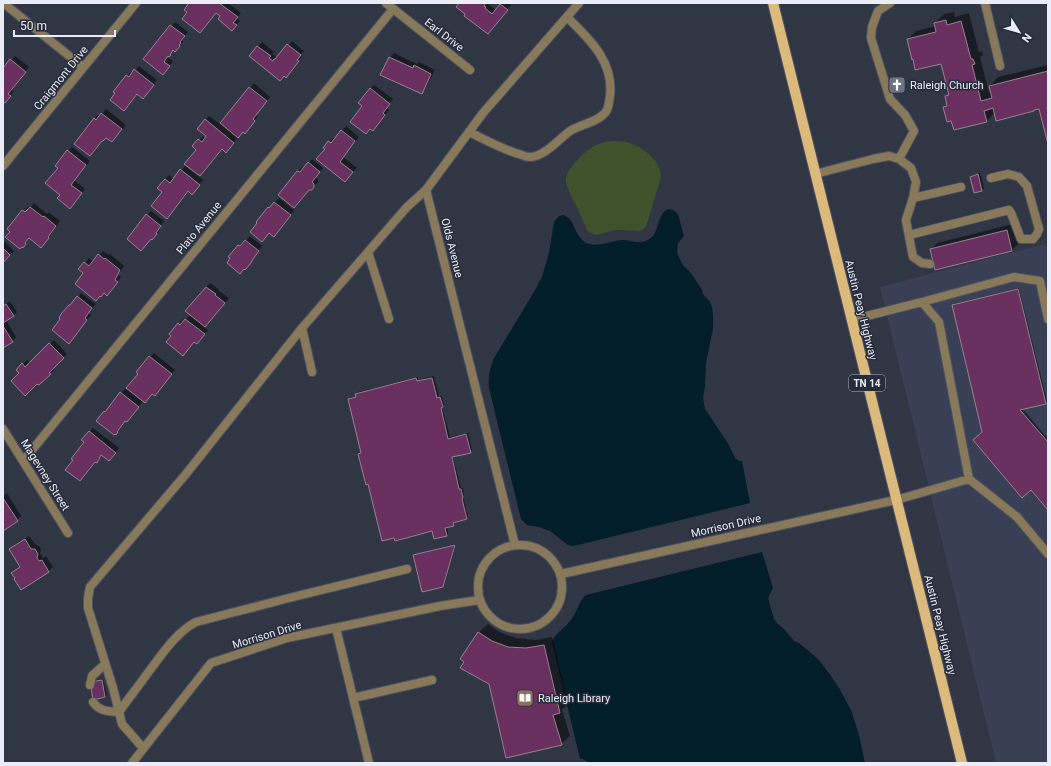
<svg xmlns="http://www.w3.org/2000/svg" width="1051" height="766" font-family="Roboto,sans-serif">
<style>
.built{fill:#393f54}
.green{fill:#40522b}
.water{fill:#011e2a}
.shadow{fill:#0007}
.building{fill:#692f5e;stroke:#958490}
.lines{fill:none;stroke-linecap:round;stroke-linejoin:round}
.service-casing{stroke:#4f5361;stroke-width:10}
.minor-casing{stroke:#4f5361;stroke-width:10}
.primary-casing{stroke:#4f5361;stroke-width:12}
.service{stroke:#89795b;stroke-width:8}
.minor{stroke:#89795b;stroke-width:8}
.primary{stroke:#dcba7c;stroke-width:10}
.labels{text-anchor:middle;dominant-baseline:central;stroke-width:3;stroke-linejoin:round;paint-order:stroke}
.shield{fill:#272c3b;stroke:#b0b3bf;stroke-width:1}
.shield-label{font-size:10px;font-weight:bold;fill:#eaedf7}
.street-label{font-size:11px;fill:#eaedf7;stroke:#272c3b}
.poi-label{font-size:11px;fill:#eaedf7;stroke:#272c3b;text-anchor:start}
</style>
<rect width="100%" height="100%" fill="#313645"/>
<path class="built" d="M1048 243V763H996L880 287Z"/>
<path class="green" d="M611 141C617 141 624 141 630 143 644 148 661 161 661 177L646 227 641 231 623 230H615L596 235 589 232 587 230C583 220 579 211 574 202 571 195 567 188 566 182 565 176 568 172 571 168 582 153 593 143 611 141Z"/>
<path class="water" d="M669 209 673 210 678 214 684 236 678 243 677 253 683 265 691 273 702 290 703 294 710 302 712 307 713 315V329L706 363 705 386 703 398 705 409 729 445 735 458 739 461H742L750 503 578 545 572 546 568 545 550 531 539 527 527 525 521 519 489 388C488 376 490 368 494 358L534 292 542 277 549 253 554 222 559 216 563 215 569 218C575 225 576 237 586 243 596 248 611 241 622 240 628 240 635 243 641 242 645 242 649 239 652 237 660 229 657 213 669 209Z
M762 552 773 588 768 598 774 619 777 623 785 630 794 641 799 643 818 659 829 673 839 688 851 710 859 735 865 763H589L583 759H580L552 642C555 633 566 627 571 620 577 612 579 600 586 595Z"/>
<path class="shadow" d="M190 3H228L241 13 237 18 240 21 236 25 216 12H188Z
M461 3H489L488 4 496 10 502 3H508L511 5 488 33Z
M954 12 955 17 969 13 979 52 982 51 983 55 980 57 989 93 991 92 990 86 998 77 1048 65V140L1040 108 995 112 987 121 952 120 944 107 948 103 946 97 950 93 942 62 908 39 916 31 936 26 935 23 944 14Z
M175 22 188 32 183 38 184 39 182 41 183 42 179 46 167 57 173 61 167 69 144 58Z
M292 41 304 51 300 55 302 57 290 72 250 56 262 42 274 52 272 54 277 57Z
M394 53 417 64 419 62 435 70 425 89 421 93 390 57Z
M15 56 29 67 12 90 14 91 9 98 3 101V70Z
M139 66 157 80 147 93H138L128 106 115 91 127 76 131 72 133 73Z
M254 83 270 97 256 115 258 116 249 128 243 131 237 138 230 148 222 149 200 175 197 149 199 140 203 136 206 138 208 136 205 120 209 116 220 124Z
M374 85 393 99 386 108 389 110 377 125 364 106 370 89Z
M106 109 126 125 116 137H106L94 119 98 115 100 116Z
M346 126 359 137 343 157 357 168 345 181 324 147 333 138 335 139Z
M72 147 90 161 74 180 85 189 74 203 61 194 59 168 68 151Z
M312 159 323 168 315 177 318 179V182L311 189H310L294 207 279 195 298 171 302 167 304 169Z
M185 166 203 180 196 189 189 190 171 213 163 192 158 188 169 175 174 179Z
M980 173 984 188 982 190 975 192 971 177 973 175Z
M279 198 294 210 278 232 269 208Z
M34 203 47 214 48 212 60 221 45 243 30 238 23 247 8 229 27 207 30 208Z
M151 211 164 221 159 228 160 230 156 235 128 239Z
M1013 224 1018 244 1012 250 936 269 931 250 937 243Z
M250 236 262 246 249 264 239 246 243 242 244 243Z
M3 240 14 251 3 262Z
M103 251 109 255 110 254 124 266 118 275 121 277 111 290 105 292 101 296 85 273 80 269 89 258 94 262Z
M210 283 217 288 219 289 218 290 229 298 204 327 208 330 201 339 194 341 173 336 170 334 183 319 185 321 191 314 206 287Z
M1019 288 1047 401 1046 403 1022 408 1048 439V508L984 432 953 306 954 304Z
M81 293 96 304 88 313 91 315 72 338 62 319Z
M10 301 17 312 13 316 6 320 16 337 12 341 3 347V306Z
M54 340 67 354 53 368 54 370 39 384 20 373 17 370 27 360 30 363Z
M154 353 175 370 159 391 155 395 153 393 149 398 143 401 131 417 125 420 120 427 121 428 116 434 97 421 121 393 125 389 126 390 139 373 150 357Z
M434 376 439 396H442L444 405 442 407 450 437 468 433 472 450 470 452 453 456 461 488H463L464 495 463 496 468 516 467 518 454 521 455 523 453 525 447 526 448 533 447 535 432 530 369 483 359 454 362 452 349 399 351 397 357 396 356 394 358 392 418 377V380Z
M93 428 119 448 113 456 102 455 97 462 96 461 80 480 85 442 89 432Z
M7 493 21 516 17 520 3 529V496Z
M29 536 36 545 39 546 41 550 40 553 43 558 46 556 53 567 49 571 21 589 12 573 21 566 10 549 14 545Z
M456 544 445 584 443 586 414 555 416 554Z
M488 624 501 633 517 638 535 640 552 637 568 704 562 710 570 736 561 744 461 659 479 632Z
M103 679 107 695 105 696 94 699 93 681Z"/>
<path class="building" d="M189 3H219L238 17 233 23 237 25 232 31 218 19 220 16 216 13 200 33 182 19 187 12 184 10Z
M459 3H486L484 6 486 7 485 8 492 14 500 4 508 10 488 34 464 16 465 14 456 7Z
M946 20 947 25 961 21 971 59H973L975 64 972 65 981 101 992 98 989 86 1048 71V106L1047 107 1048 112V144L1039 109 1034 110V111L996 121 993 108 984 111 987 122 954 130 951 121 947 122 943 107 947 106 945 96 949 95 941 64 915 70 913 59 912 60 907 39 936 32 934 23Z
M170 25 185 36 180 42 181 43 179 45 180 46 175 52 173 50 170 55H171L169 57 168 56 164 62 170 66 163 75 143 59Z
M287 44 301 55 297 60 299 61 286 78 284 76 280 81 249 56 257 46 271 56 269 58 273 61V60L274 59H275Z
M389 57 413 68 414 65 431 74 422 94 380 75Z
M10 59 26 72 8 94 11 96 5 103 3 102V68Z
M134 69 154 85 143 99 137 94 124 111 110 100 115 93 113 92 126 75 129 77Z
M249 87 267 101 253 119 255 121 245 134 243 132 238 138 220 123Z
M370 88 390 104 383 113 385 115 373 131 370 129 366 134 350 122 362 106 358 103Z
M101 113 122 129 112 142 106 138 103 141H102L90 156 74 144 94 118 96 120Z
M205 119 234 143 226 153 222 149 200 176 184 164 196 150 192 146 198 139 202 142 206 136 197 129Z
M341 130 355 141 340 162 353 172 345 182 316 159 325 149 323 148 328 141 331 143Z
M67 150 86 165 71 185 82 193 70 209 57 198 60 195 45 183 58 168 55 166Z
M308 162 320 172 312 182 314 184V187L312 190H309L294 208 278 195 297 171 300 172Z
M180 169 200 185 192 195 188 191 167 219 151 206 162 192 157 188 165 179 170 183Z
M978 174 982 191 974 193 970 177Z
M274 202 291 215 274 237 269 233 262 242 250 232 257 223 256 222 268 207 269 208Z
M30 207 43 217 44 216 56 226 48 237 49 238 41 248 29 238 25 243 26 244 23 248 22 247 20 249 5 237 10 232 7 229 22 210 25 212Z
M146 214 161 226 156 233 157 234 152 240 151 239 141 251 127 239Z
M1007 230 1012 251 935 270 930 249Z
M245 240 259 251 253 259 251 263 245 270 244 269 240 274 227 263 230 258 228 257 238 245 240 246Z
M3 248 10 255 3 263Z
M98 254 104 259 105 258 120 270 115 280 118 282 107 296 104 293 101 297 100 296 96 301 75 284 83 273 78 269 84 262 89 266Z
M206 287 213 292 216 294 215 295 225 303 205 327 185 311Z
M1018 289 1046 404 1020 410 1048 442V510L1031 490 1022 498 973 440 982 432 952 305Z
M77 296 92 308 85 318 87 320 69 344 52 330 60 319 59 318 61 314 69 305H70Z
M6 304 14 316 3 323V306Z
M185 319 205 334 197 344 194 342 183 356 166 342 171 336 169 334 178 323 180 325Z
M3 326 13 342 3 348Z
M49 343 64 358 49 373 51 374 39 385 37 384 25 396 11 381 19 373 16 370 22 363 25 367Z
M149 356 172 374 155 396 152 394 145 403 126 388 138 374 136 372Z
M416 378 417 381 432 378 437 398 440 397 443 407 441 408 448 439 466 434 471 453 452 457 459 489H461L463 498 462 499 467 519 453 523 454 526 445 528 447 536 434 539 432 531 395 541 394 538 382 541 368 484 366 485 358 454 361 453 348 399 356 397 355 394Z
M120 392 139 407 127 422 125 421 117 432H118L116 435 115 434 114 435 96 421 104 411 105 412Z
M89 431 116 453 109 461 101 455 97 463 95 462 80 481 65 470 73 460 71 459 84 442 81 440Z
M3 498 18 521 3 531Z
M25 539 31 549H35L38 554 37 558 39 561 42 560 49 572 21 590 14 579 15 578 11 573 20 567 9 549Z
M455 545 443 587 422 592 413 555Z
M478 632 492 641 508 647 526 648 544 645 560 713 553 715 562 745 506 758 489 684 460 668 464 662 460 659Z
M102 680 105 697 93 700 90 682Z"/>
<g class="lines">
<defs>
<path id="service" d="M890 3 878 11 872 27 871 38 890 99 905 115 914 131 899 159
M985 3 1000 66
M469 132C486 140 503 150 522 155 524 156 528 157 530 157 544 157 559 139 570 131 581 124 596 123 605 113 609 109 609 101 610 96 614 61 589 39 567 17
M815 174 873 159 889 156 899 159 911 168 916 182 913 198 906 220 911 247 913 257 922 263 930 264
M913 198 961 187
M909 235 1009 210 1011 213 1021 239H1033L1037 234 1039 229 1027 186 1019 177 1008 174 991 178
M368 252 389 319
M922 302 1014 277 1040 281 1048 319
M851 320 922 302 939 322 969 479
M302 328 312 372
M896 500 969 479 1017 517 1048 554
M336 628 369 763
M90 685 92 676 105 664
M353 698 432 680
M93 702C100 712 108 711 119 712 128 699 138 687 147 674 161 656 175 633 196 622L289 598 407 569
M143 748 122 724 113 688 88 608V598L90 587 186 474 302 328 407 207 426 190"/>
<path id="minor" d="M386 3 470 70
M7 6 83 67
M3 166 136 3
M3 429 68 533
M23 461 393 9
M478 587a42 42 0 1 1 84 0a42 42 0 1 1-84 0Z
M515 545 426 190 483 113 579 3
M561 574 896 500
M132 763 211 663 287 638 440 606 479 600"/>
<path id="primary" d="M773 3 962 763"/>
</defs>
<use href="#service" class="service-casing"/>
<use href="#minor" class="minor-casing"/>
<use href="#primary" class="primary-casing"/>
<use href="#service" class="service"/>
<use href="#minor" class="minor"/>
<use href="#primary" class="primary"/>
</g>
<defs>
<symbol id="church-square" viewBox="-11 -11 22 22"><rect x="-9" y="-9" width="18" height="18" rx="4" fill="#6b7280" stroke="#272c3b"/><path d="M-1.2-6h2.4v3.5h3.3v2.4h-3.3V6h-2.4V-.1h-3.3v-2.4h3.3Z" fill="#fff"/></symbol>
<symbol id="library-square" viewBox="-11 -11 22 22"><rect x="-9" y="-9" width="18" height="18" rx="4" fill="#8d6e63" stroke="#272c3b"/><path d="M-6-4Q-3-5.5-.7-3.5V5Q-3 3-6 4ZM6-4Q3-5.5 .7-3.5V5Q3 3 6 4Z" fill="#fff"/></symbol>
</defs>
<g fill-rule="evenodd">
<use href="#church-square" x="887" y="75" width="20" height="20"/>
<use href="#library-square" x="515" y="688" width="20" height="20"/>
</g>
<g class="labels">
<rect class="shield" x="849" y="375" width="36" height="16" rx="3"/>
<g class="shield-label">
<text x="867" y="383">TN 14</text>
</g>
<g class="street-label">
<text transform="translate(444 35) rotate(38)">Earl Drive</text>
<text transform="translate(61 78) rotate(-51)">Craigmont Drive</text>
<text transform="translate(199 228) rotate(-51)">Plato Avenue</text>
<text transform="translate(452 248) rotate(76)">Olds Avenue</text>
<text transform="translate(861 310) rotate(76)">Austin Peay Highway</text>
<text transform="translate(45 475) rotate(58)">Magevney Street</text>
<text transform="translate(726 526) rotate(-13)">Morrison Drive</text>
<text transform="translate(940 625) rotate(76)">Austin Peay Highway</text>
<text transform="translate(267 635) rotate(-17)">Morrison Drive</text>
</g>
<g class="poi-label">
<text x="910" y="85">Raleigh Church</text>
<text x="538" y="698">Raleigh Library</text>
</g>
</g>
<rect width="1051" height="766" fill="none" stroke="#eaedf7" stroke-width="8"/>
<g transform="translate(1019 32) rotate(127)" stroke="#272c3b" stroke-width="3" paint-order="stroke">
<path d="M0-3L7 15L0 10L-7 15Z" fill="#eaedf7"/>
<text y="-6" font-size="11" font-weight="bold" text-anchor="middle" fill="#eaedf7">N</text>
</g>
<path d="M14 30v6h101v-6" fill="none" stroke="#eaedf7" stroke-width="2"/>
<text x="20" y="30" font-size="12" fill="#eaedf7" stroke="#272c3b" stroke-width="3" paint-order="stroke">50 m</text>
</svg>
